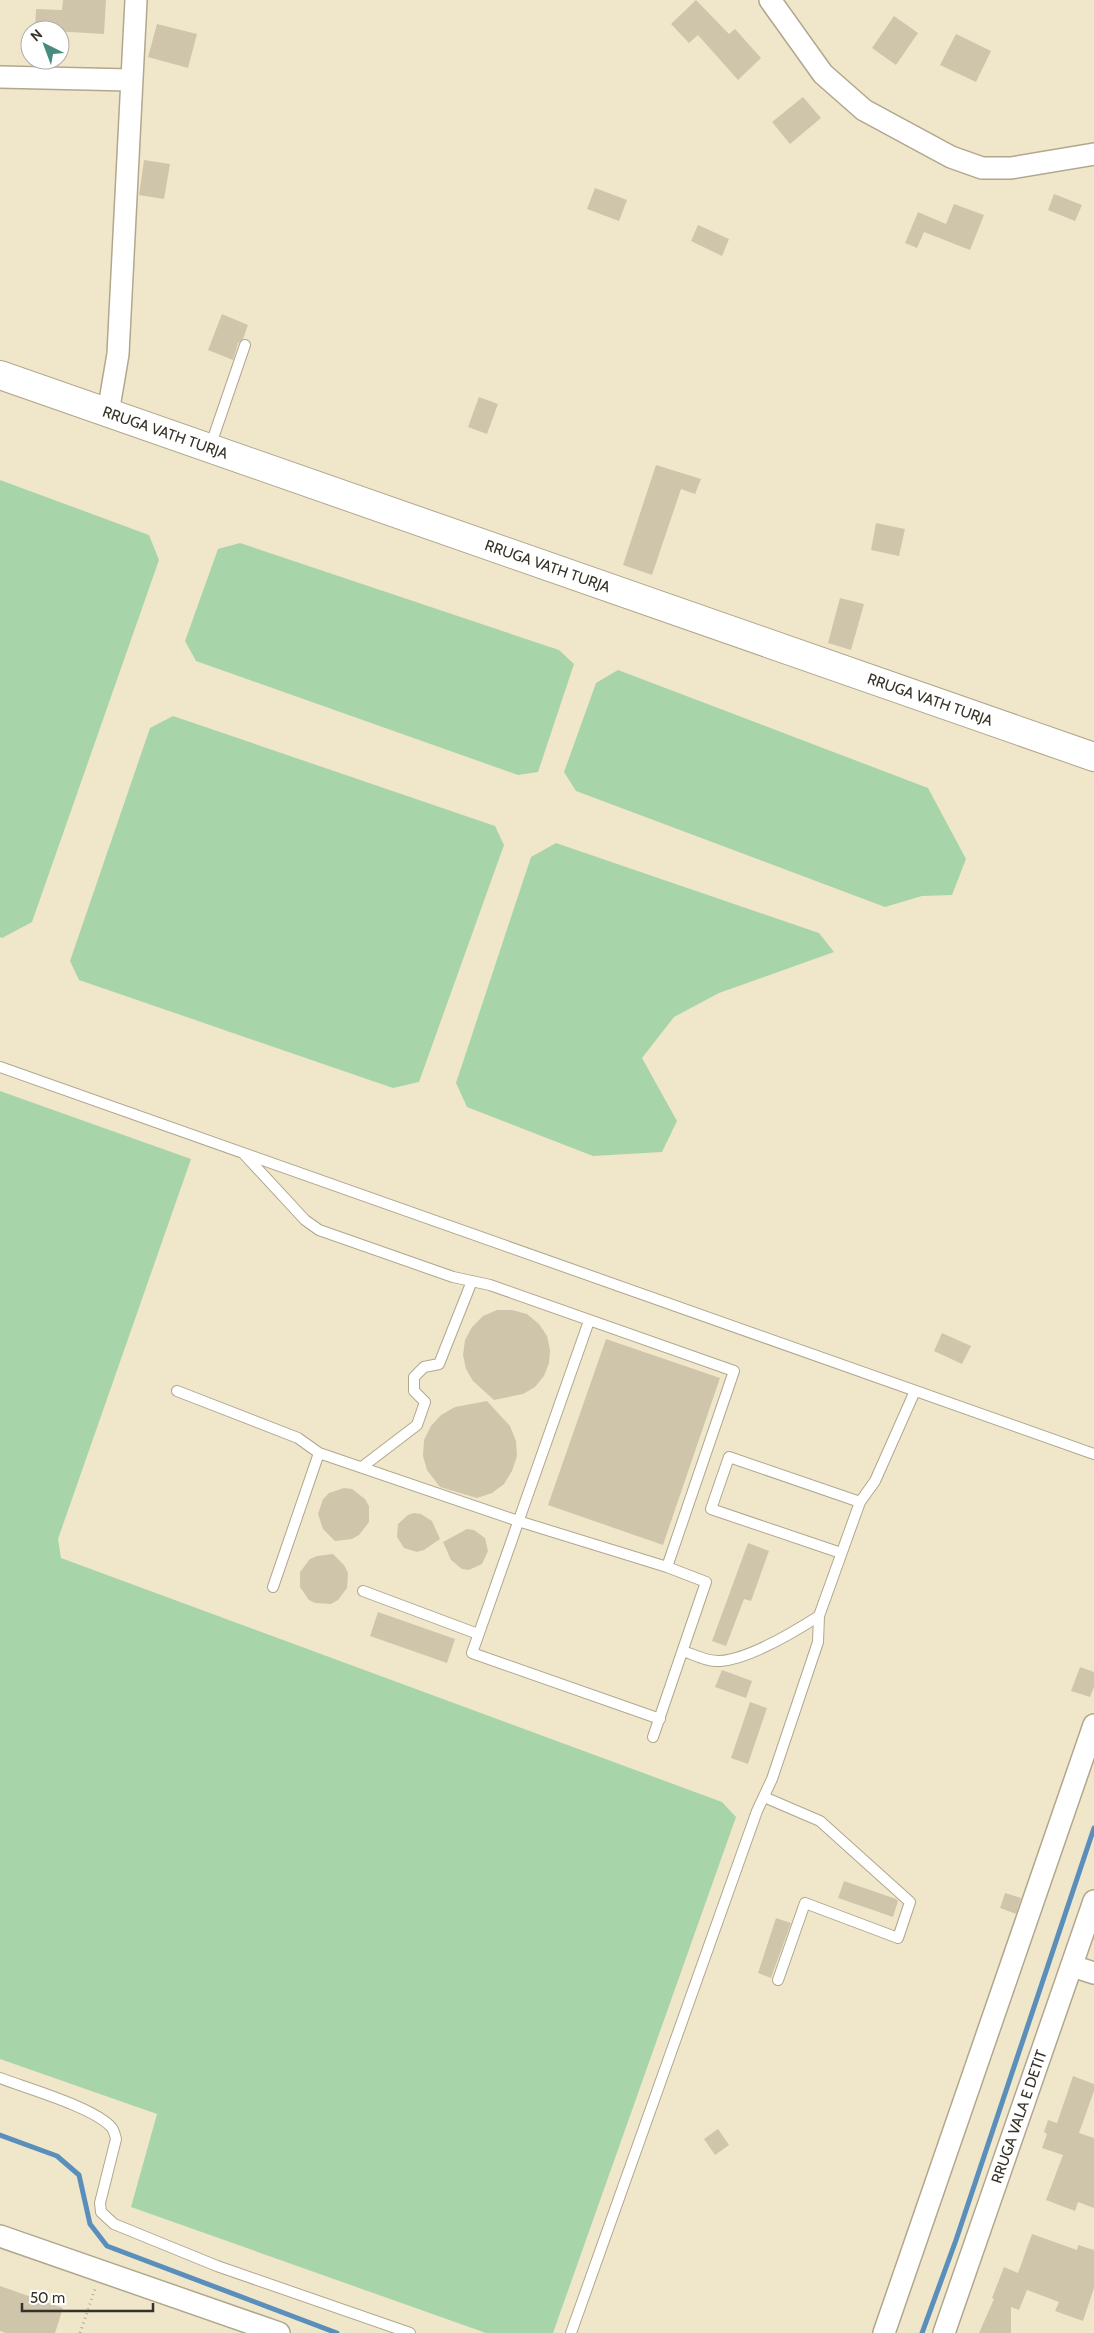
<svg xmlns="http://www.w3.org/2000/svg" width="1094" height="2333" font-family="Cabin,sans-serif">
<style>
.green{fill:#a8d4aa}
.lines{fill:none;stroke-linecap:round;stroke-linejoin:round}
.stream{stroke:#5a8fbb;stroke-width:5}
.building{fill:#cec5ab}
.lane-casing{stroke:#b0a78d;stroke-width:12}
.street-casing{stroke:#b0a78d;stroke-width:24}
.secondary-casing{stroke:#b0a78d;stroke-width:30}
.path{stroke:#b2aa94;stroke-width:3;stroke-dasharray:1 4;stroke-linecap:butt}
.lane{stroke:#fff;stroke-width:10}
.street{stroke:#fff;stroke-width:21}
.secondary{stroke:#fff;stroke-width:28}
.labels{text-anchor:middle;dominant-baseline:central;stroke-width:4;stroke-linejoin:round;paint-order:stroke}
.street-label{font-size:15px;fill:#363227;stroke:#fff}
</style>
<rect width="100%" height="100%" fill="#f0e7cb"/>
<path class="green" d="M0 480 149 535 159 560 32 922 2 938 0 937Z
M240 543 559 650 574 664 538 772 518 775 196 661 185 641 218 549Z
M618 670 928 788 966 859 952 895 922 896 885 907 576 791 564 772 596 683Z
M173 716 495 826 504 845 419 1082 393 1088 79 980 70 961 150 728Z
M556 843 819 933 834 952 719 993 674 1017 642 1058 677 1121 662 1152 593 1156 467 1107 456 1083 531 857Z
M0 1091 191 1159 58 1539 61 1558 722 1802 736 1817 553 2333H486L131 2207 157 2114 0 2059Z"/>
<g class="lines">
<path class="stream" d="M0 2135 57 2156 79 2175 90 2224 107 2246 337 2333
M922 2333 956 2240 1094 1828"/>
</g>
<path class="building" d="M63 0H106L104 34 35 30 36 9 62 10Z
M696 0 729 34 735 29 761 58 738 80 698 35 689 43 671 24Z
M894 16 918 33 896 65 872 48Z
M157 24 197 34 188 68 148 57Z
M956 34 991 51 976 82 940 65Z
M803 97 821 118 790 144 772 122Z
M144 160 170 164 164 199 139 195Z
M595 188 627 200 619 221 587 209Z
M1054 194 1082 205 1075 221 1048 210Z
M954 204 984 215 970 250 924 232 917 248 905 243 918 212 946 224Z
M698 225 729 239 722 256 691 241Z
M222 314 248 325 243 339 238 343 233 360 208 350Z
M479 397 498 404 487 434 468 427Z
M656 465 701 479 695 494 681 489 652 575 623 565Z
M876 523 905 529 899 556 871 550Z
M840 598 864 604 851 650 828 643Z
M497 1310H512L527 1314 539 1324 547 1336 550 1350 549 1363 544 1376 535 1387 523 1394 494 1400 473 1381 466 1369 463 1355 465 1340 472 1327 483 1316Z
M942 1333 971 1346 962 1364 934 1351Z
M606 1339 720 1378 663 1545 548 1505Z
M487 1401 510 1426 516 1441 517 1456 512 1471 504 1484 492 1493 477 1498 440 1487 427 1470 423 1456 424 1440 431 1426 441 1415 455 1407Z
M344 1488 352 1489 365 1499 369 1506V1522L359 1535 352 1539 335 1541 323 1529 318 1514 323 1499 329 1493Z
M414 1513 421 1514 432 1521 440 1539 424 1550 417 1552 404 1548 397 1537 398 1524 408 1515Z
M467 1529 474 1530 485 1538 488 1551 482 1564 469 1570 462 1569 451 1560 443 1542Z
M748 1543 769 1551 751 1601 744 1599 726 1646 712 1641Z
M333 1554 344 1565 348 1573 347 1588 338 1600 331 1604 315 1603 309 1600 300 1587V1572L310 1559 317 1556Z
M378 1612 455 1639 447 1663 370 1636Z
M1080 1667 1094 1672V1687L1090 1697 1071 1691Z
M722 1670 752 1681 746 1698 715 1687Z
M750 1702 767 1708 748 1764 731 1758Z
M844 1881 896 1899 898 1901 893 1917 838 1898Z
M1005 1893 1021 1898 1016 1914 1000 1908Z
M776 1918 791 1923 771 1978 758 1973Z
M1073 2076 1094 2084V2091L1079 2133 1094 2138V2208L1078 2202 1075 2211 1046 2200 1063 2155 1042 2148 1047 2134 1044 2132 1048 2120 1057 2123Z
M718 2129 729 2145 715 2155 704 2139Z
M1032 2234 1077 2250 1078 2245 1094 2250V2288L1083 2321 1055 2311 1059 2302 1027 2290 1019 2310 1011 2307V2333H979L994 2299 992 2298 1004 2267 1018 2273Z
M0 2286 63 2308 55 2333H6L0 2331Z"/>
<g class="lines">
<defs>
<path id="lane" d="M210 447 245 345
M0 1067 1094 1454
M589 1321 472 1653 660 1719
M177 1391 298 1438 319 1453 518 1521 667 1567 734 1371 490 1285 453 1277 319 1230 305 1220 243 1153
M362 1467 417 1425 425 1402 414 1391V1377L424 1367 439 1364 472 1281
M841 1553 711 1509 729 1457 860 1502
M273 1587 319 1453
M363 1591 478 1634
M683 1651C695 1655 708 1662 720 1661 750 1659 794 1632 819 1616
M653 1737 706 1582 667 1567
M764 1797 820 1821 910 1902 898 1938 805 1903 778 1980
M0 2078C26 2088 96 2108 112 2128 114 2131 115 2135 116 2139L100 2203 101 2212 114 2224 217 2266 410 2333
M571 2333 757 1811 772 1779 818 1642 819 1616 860 1502 875 1481 915 1391"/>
<g id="street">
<path d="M770 0 823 74 864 110 951 157 982 168H1011L1094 154"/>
<path d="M0 77 130 80"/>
<path d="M108 413 118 354 136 0"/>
<path d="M1072 1966 1094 1973"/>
<path d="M0 2236 279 2333"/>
<path d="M884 2333 1094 1725"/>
<path id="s1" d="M944 2333 1094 1901"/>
</g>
<g id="secondary">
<path id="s2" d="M0 375 1094 757"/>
</g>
</defs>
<use href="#lane" class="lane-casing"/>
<use href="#street" class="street-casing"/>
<use href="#secondary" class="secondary-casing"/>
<path class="path" d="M80 2333 95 2289"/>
<use href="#lane" class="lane"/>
<use href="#street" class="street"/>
<use href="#secondary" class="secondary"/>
</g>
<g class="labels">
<g class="street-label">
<text stroke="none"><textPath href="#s2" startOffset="175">RRUGA VATH TURJA</textPath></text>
<text stroke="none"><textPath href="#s2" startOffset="580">RRUGA VATH TURJA</textPath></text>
<text stroke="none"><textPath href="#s2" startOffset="985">RRUGA VATH TURJA</textPath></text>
<text stroke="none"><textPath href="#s1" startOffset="229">RRUGA VALA E DETIT</textPath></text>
</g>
</g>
<g transform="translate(45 45) rotate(318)"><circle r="24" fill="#ffffff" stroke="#afada9"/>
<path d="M0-4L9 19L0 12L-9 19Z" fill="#478b7e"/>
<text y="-8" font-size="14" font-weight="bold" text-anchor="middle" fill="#363227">N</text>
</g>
<path d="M22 2303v8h131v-8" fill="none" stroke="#363227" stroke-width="2.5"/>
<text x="30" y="2303" font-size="15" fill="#363227" stroke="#ffffff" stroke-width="4" paint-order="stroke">50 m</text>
</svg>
